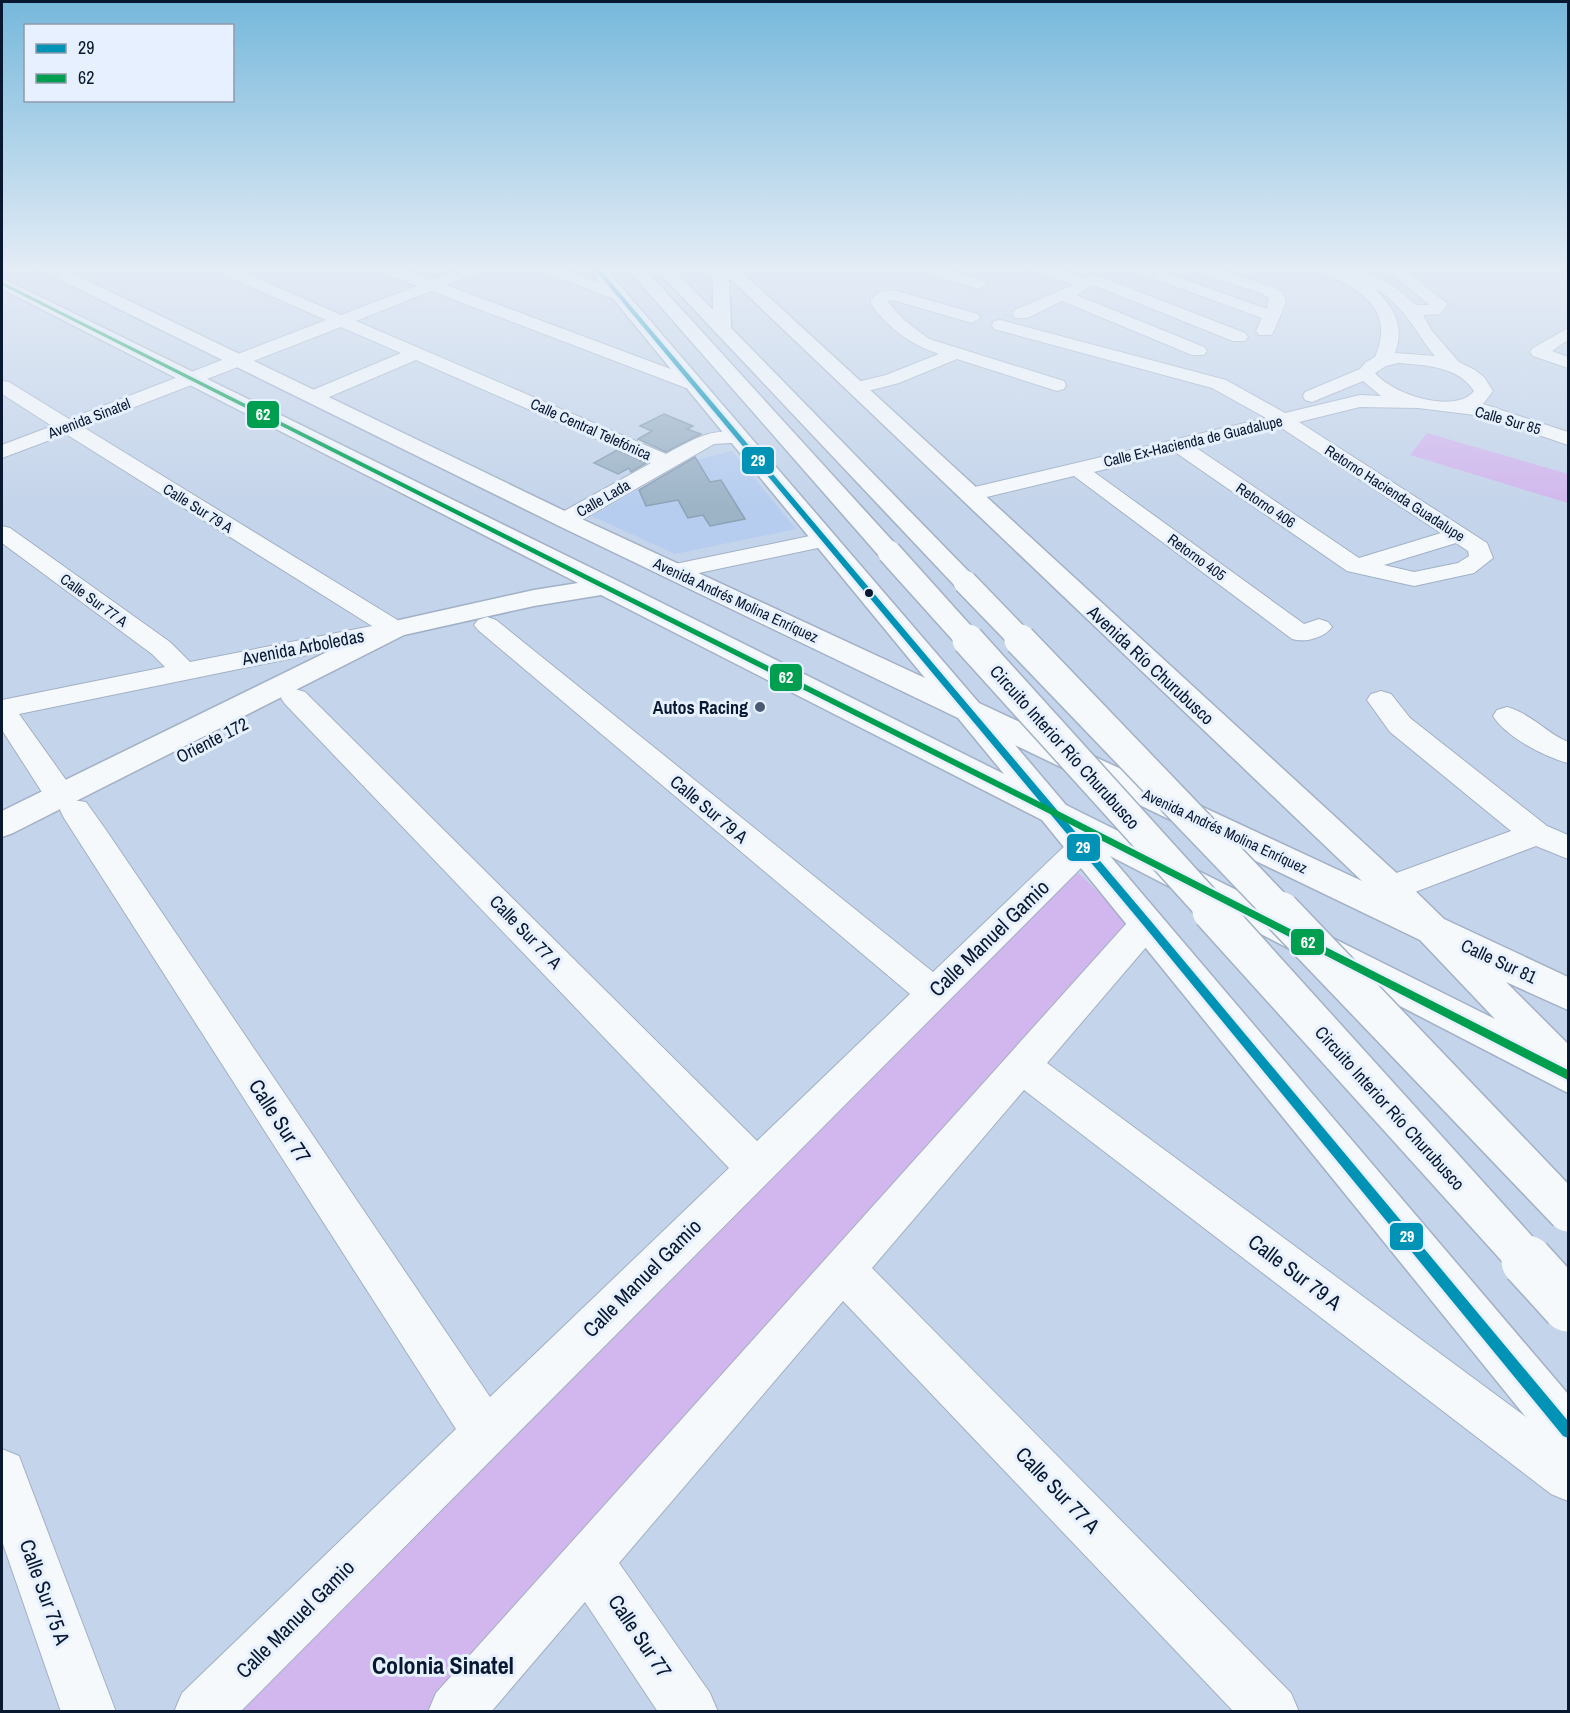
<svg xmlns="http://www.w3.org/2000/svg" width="1570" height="1713" font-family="'Archivo Narrow',sans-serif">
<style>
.built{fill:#b6cdef}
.green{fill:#d1b7ed}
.building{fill:#9db4c7;stroke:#8ba2b5;stroke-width:1.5}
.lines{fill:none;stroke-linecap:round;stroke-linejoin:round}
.minor-casing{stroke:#a1b0c6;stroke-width:2}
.major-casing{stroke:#a1b0c6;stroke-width:3}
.highway-casing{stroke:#a1b0c6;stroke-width:3}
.minor{fill:#f6f9fc;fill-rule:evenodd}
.major{fill:#f6f9fc;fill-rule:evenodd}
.highway{fill:#f6f9fc;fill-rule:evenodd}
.highway-bridge-far3-casing{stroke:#a1b0c6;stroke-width:26;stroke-linecap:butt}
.highway-bridge-far2-casing{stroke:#a1b0c6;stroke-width:34;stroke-linecap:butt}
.highway-bridge-far1-casing{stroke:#a1b0c6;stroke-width:42;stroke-linecap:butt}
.highway-bridge-casing{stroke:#a1b0c6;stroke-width:54;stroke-linecap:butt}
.highway-bridge-far3{stroke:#f6f9fc;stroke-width:23}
.highway-bridge-far2{stroke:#f6f9fc;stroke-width:31}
.highway-bridge-far1{stroke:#f6f9fc;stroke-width:39}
.highway-bridge{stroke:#f6f9fc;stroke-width:51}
.bus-1-casing{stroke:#e7f0fe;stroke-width:5}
.bus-2-casing{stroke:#e7f0fe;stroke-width:5}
.bus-1{fill:#0193b6;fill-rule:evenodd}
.bus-2{fill:#009f4f;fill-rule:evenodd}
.bus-dot{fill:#081831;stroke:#e7f0fe;stroke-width:2}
.poi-dot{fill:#4a5a72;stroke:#e7f0fe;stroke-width:2}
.labels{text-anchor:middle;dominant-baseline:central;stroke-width:6;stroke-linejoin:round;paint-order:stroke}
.far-street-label{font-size:15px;fill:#081831;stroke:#e7f0fe}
.street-label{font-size:18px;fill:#081831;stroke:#e7f0fe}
.poi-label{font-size:18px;font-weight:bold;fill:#081831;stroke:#e7f0fe;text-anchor:end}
.near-street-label{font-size:21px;fill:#081831;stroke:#e7f0fe}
.near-neighbourhood-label{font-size:24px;font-weight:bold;fill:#081831;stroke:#e7f0fe}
.line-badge{stroke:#e7f0fe;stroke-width:2}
.badge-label{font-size:16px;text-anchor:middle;font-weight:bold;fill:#fff}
</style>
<rect width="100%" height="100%" fill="#c4d4ea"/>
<path class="built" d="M732 451 796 529 675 554 592 516 687 462Z"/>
<path class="green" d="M1427 433 1568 474V503L1410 455Z
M1073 868 1137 929 431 1711 239 1712Z"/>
<path class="building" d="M664 414 693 426 687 429 701 434 666 452 638 439 652 431 640 426Z
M617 450 646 463 631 472 629 468 618 474 594 463Z
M695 457 710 482 721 480 745 519 710 526 703 515 688 518 678 500 646 506 639 490Z"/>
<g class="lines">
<defs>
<path id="minor" d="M210 267H232L341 315 417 286 377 270 374 267H397L431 280 464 267H487L484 270 446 285 700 380 702 384 700 388H686L431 291 356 321 666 454C694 439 713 426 746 434L749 438 746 442 714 444 573 525 565 527 557 525 554 520 557 515 651 463 416 360 322 400H308L306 396 308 392 401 353 341 327 83 427 404 624 408 629 404 634 395 637 19 714 71 787 75 795 72 800 86 802 106 830 490 1397 729 1168 285 704 281 698 285 692 295 689 305 692 757 1141 910 994 478 630 474 625 478 620 487 617 496 620 933 972 1072 839 1083 835 1094 839 1099 847 1094 855 240 1712H174L182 1693 456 1429 64 818 60 810 63 805 49 803 2 730V700L165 667 152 654 2 543V526L10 528 170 642 190 662 372 626 66 434 2 458V445L52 426 2 394V381L9 382 69 419 326 320 213 270Z
M534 267H557L624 292 626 295 624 298H612L537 270Z
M912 267H938L985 281 987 284 979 289 915 270Z
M1028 267H1052L1088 279 1095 275 1101 277 1245 333 1248 337 1245 341H1233L1093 285 1076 295 1204 347 1207 351 1204 355H1192L1062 301 1027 318H1015L1013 314 1015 310 1073 285 1031 270Z
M1127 267H1150L1267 309 1269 298 1263 294 1196 272 1193 269 1211 267 1275 288 1283 293 1286 302 1274 331 1271 335H1259L1256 331 1262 318 1130 270Z
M1311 267H1355L1393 285 1416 305H1430L1395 277 1386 275 1383 272 1391 267 1406 271 1448 304 1440 314 1423 315 1432 331 1459 362 1475 370 1484 377 1493 391 1483 404 1568 432V445L1483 416 1418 408 1360 407 1299 422 1487 543 1493 558 1474 573 1414 586 1347 571 1175 452 1094 472 1304 624 1319 619 1328 622 1332 627C1324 638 1305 643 1292 639L1074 476 970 501 962 500 959 495 962 490 1266 418 1212 388 994 329 992 325 994 321 1000 320 1226 380 1285 413 1360 395 1381 396 1363 381 1312 402 1305 400 1303 396 1305 392 1360 369 1366 362 1375 357C1397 306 1356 286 1314 270ZM1373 288C1402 301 1415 332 1435 356L1395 353C1405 326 1394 306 1373 288ZM1398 363C1425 365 1458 366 1474 391 1455 415 1392 394 1375 373L1386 366ZM1280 427 1441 533 1359 558 1195 447ZM1456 543 1468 551 1469 556 1458 563 1414 572 1384 565Z
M894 290 978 314 980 318 972 323 893 300 887 301 904 320 929 339 1064 381 1066 385 1064 389 1057 391 957 359 899 383 856 394 849 392 847 388 849 384 886 375 939 354C911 345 888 328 871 304V299L879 292Z
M1568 328V340L1552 351 1568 357V368L1533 356 1530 352 1533 348Z
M824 533 832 535 835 540 832 545 675 578 667 576 663 571 667 566 675 564Z
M1381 691 1391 694 1410 718 1547 826 1568 835V859L1536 846 1402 897 1391 901 1380 897 1375 888 1380 879 1511 831 1390 732 1367 700 1371 694Z
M1507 707C1530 713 1547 733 1568 742V763C1545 757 1506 737 1493 716L1497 710Z
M1147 910 1159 914 1164 923 1159 932 1047 1063 1568 1448V1501L1551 1494 1024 1090 872 1268 1291 1693 1299 1712H1234L843 1301 619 1563 710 1693 718 1712H658L585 1602 491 1712H428L436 1693 1135 914Z
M2 1449 19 1456 116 1712H61L2 1541Z"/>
<path id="major" d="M38 267H59L573 515 925 678 587 267H604L979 703 1362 881 718 267H736L1403 879 1444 919 1568 977V1010L1506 982 1568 1044V1093L1110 856 1568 1394V1456L1551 1448 1042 820 601 595 534 606 404 635 13 833 2 837V811L386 623 534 590 578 583 2 289V278L618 581 1004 774 958 718 557 525 40 270ZM1015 745 1420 940 1495 1019 1066 805Z"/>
<path id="highway" d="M626 267H643L898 547 901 552 898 557 889 559 880 557Z
M654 267H671L713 310V279L707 267H723L729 279 731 328 974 577 978 582 974 587 965 590 956 587Z"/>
</defs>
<use href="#minor" class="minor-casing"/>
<use href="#major" class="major-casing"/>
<use href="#highway" class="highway-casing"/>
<use href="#minor" class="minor"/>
<use href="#major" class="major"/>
<use href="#highway" class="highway"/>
<defs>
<path id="highway-bridge-far3" d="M889 552 969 641
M965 582 1022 641"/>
<path id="highway-bridge-far2" d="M968 640 1214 912
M1020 640 1281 912"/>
<path id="highway-bridge-far1" d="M1212 911 1529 1262
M1280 911 1568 1212"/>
<path id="highway-bridge" d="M1527 1261 1568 1306"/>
</defs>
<use href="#highway-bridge-far3" class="highway-bridge-far3-casing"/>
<use href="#highway-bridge-far2" class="highway-bridge-far2-casing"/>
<use href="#highway-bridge-far1" class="highway-bridge-far1-casing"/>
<use href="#highway-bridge" class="highway-bridge-casing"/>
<use href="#highway-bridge-far3" class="highway-bridge-far3"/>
<use href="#highway-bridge-far2" class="highway-bridge-far2"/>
<use href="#highway-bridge-far1" class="highway-bridge-far1"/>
<use href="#highway-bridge" class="highway-bridge"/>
<defs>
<path id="bus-1" d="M593 267H598L1150 920 1568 1421V1438L1563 1436 1144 926Z"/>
<path id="bus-2" d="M2 282 1056 810 1568 1070V1080L1050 814 2 285Z"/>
</defs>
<use href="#bus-1" class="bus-1-casing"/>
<use href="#bus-2" class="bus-2-casing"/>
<use href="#bus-1" class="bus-1"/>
<use href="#bus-2" class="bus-2"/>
</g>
<linearGradient id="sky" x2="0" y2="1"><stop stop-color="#76b8db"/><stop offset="0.53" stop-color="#e4ecf6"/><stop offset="1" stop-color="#e4ecf6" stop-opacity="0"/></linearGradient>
<rect width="1570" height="507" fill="url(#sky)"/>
<circle class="bus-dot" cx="869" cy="593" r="5"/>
<circle class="poi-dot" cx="760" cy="707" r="6"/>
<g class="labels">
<g class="far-street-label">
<text transform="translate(89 418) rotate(-21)">Avenida Sinatel</text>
<text transform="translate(1508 420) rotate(16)">Calle Sur 85</text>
<text transform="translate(591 429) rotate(24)">Calle Central Telefónica</text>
<text transform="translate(1193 441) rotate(-13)">Calle Ex-Hacienda de Guadalupe</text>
<text transform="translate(1395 493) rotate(33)">Retorno Hacienda Guadalupe</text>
<text transform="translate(603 498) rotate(-30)">Calle Lada</text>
<text transform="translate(1266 505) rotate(34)">Retorno 406</text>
<text transform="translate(198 508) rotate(32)">Calle Sur 79 A</text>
<text transform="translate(1197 557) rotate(36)">Retorno 405</text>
<text transform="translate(94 600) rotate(36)">Calle Sur 77 A</text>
<text transform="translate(736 600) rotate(25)">Avenida Andrés Molina Enríquez</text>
<text transform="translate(1225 831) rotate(25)">Avenida Andrés Molina Enríquez</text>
</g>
<g class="street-label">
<text transform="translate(303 647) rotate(-11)">Avenida Arboledas</text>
<text transform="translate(1151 665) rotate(43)">Avenida Río Churubusco</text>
<text transform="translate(212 740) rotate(-27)">Oriente 172</text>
<text transform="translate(1065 747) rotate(48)">Circuito Interior Río Churubusco</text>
<text transform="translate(709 809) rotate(40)">Calle Sur 79 A</text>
<text transform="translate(526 932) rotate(46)">Calle Sur 77 A</text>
<text transform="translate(1499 961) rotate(25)">Calle Sur 81</text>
<text transform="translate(1390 1108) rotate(48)">Circuito Interior Río Churubusco</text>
</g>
<g class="poi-label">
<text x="748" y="707">Autos Racing</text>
</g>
<g class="near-street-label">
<text transform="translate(989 938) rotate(-44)">Calle Manuel Gamio</text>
<text transform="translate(280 1121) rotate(57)">Calle Sur 77</text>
<text transform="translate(1295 1272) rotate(37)">Calle Sur 79 A</text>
<text transform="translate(642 1278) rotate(-45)">Calle Manuel Gamio</text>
<text transform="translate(1058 1490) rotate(46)">Calle Sur 77 A</text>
<text transform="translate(45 1592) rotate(70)">Calle Sur 75 A</text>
<text transform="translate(295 1619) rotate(-45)">Calle Manuel Gamio</text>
<text transform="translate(640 1636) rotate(56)">Calle Sur 77</text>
</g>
<g class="near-neighbourhood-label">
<text x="443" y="1665">Colonia Sinatel</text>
</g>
</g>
<g class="line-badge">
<rect x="246" y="400" width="34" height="29" rx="6" fill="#009f4f"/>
<rect x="741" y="446" width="34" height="29" rx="6" fill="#0193b6"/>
<rect x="769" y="663" width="34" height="29" rx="6" fill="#009f4f"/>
<rect x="1066" y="833" width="35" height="29" rx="6" fill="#0193b6"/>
<rect x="1290" y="928" width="35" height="28" rx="6" fill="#009f4f"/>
<rect x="1389" y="1222" width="35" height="29" rx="6" fill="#0193b6"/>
</g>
<g class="badge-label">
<text x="263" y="420">62</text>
<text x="758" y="466">29</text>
<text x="786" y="683">62</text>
<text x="1083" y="853">29</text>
<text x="1308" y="948">62</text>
<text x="1407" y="1242">29</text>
</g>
<rect width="1570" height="1713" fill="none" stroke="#081831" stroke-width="6"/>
<rect x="24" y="24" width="210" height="78" fill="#e7f0fe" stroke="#8e9aac" stroke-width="1.5"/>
<rect x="36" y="44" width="30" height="9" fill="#0193b6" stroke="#8e9aac" stroke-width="1.5"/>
<text x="78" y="54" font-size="18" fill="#081831">29</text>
<rect x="36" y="74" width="30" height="9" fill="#009f4f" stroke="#8e9aac" stroke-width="1.5"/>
<text x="78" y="84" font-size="18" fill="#081831">62</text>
</svg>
